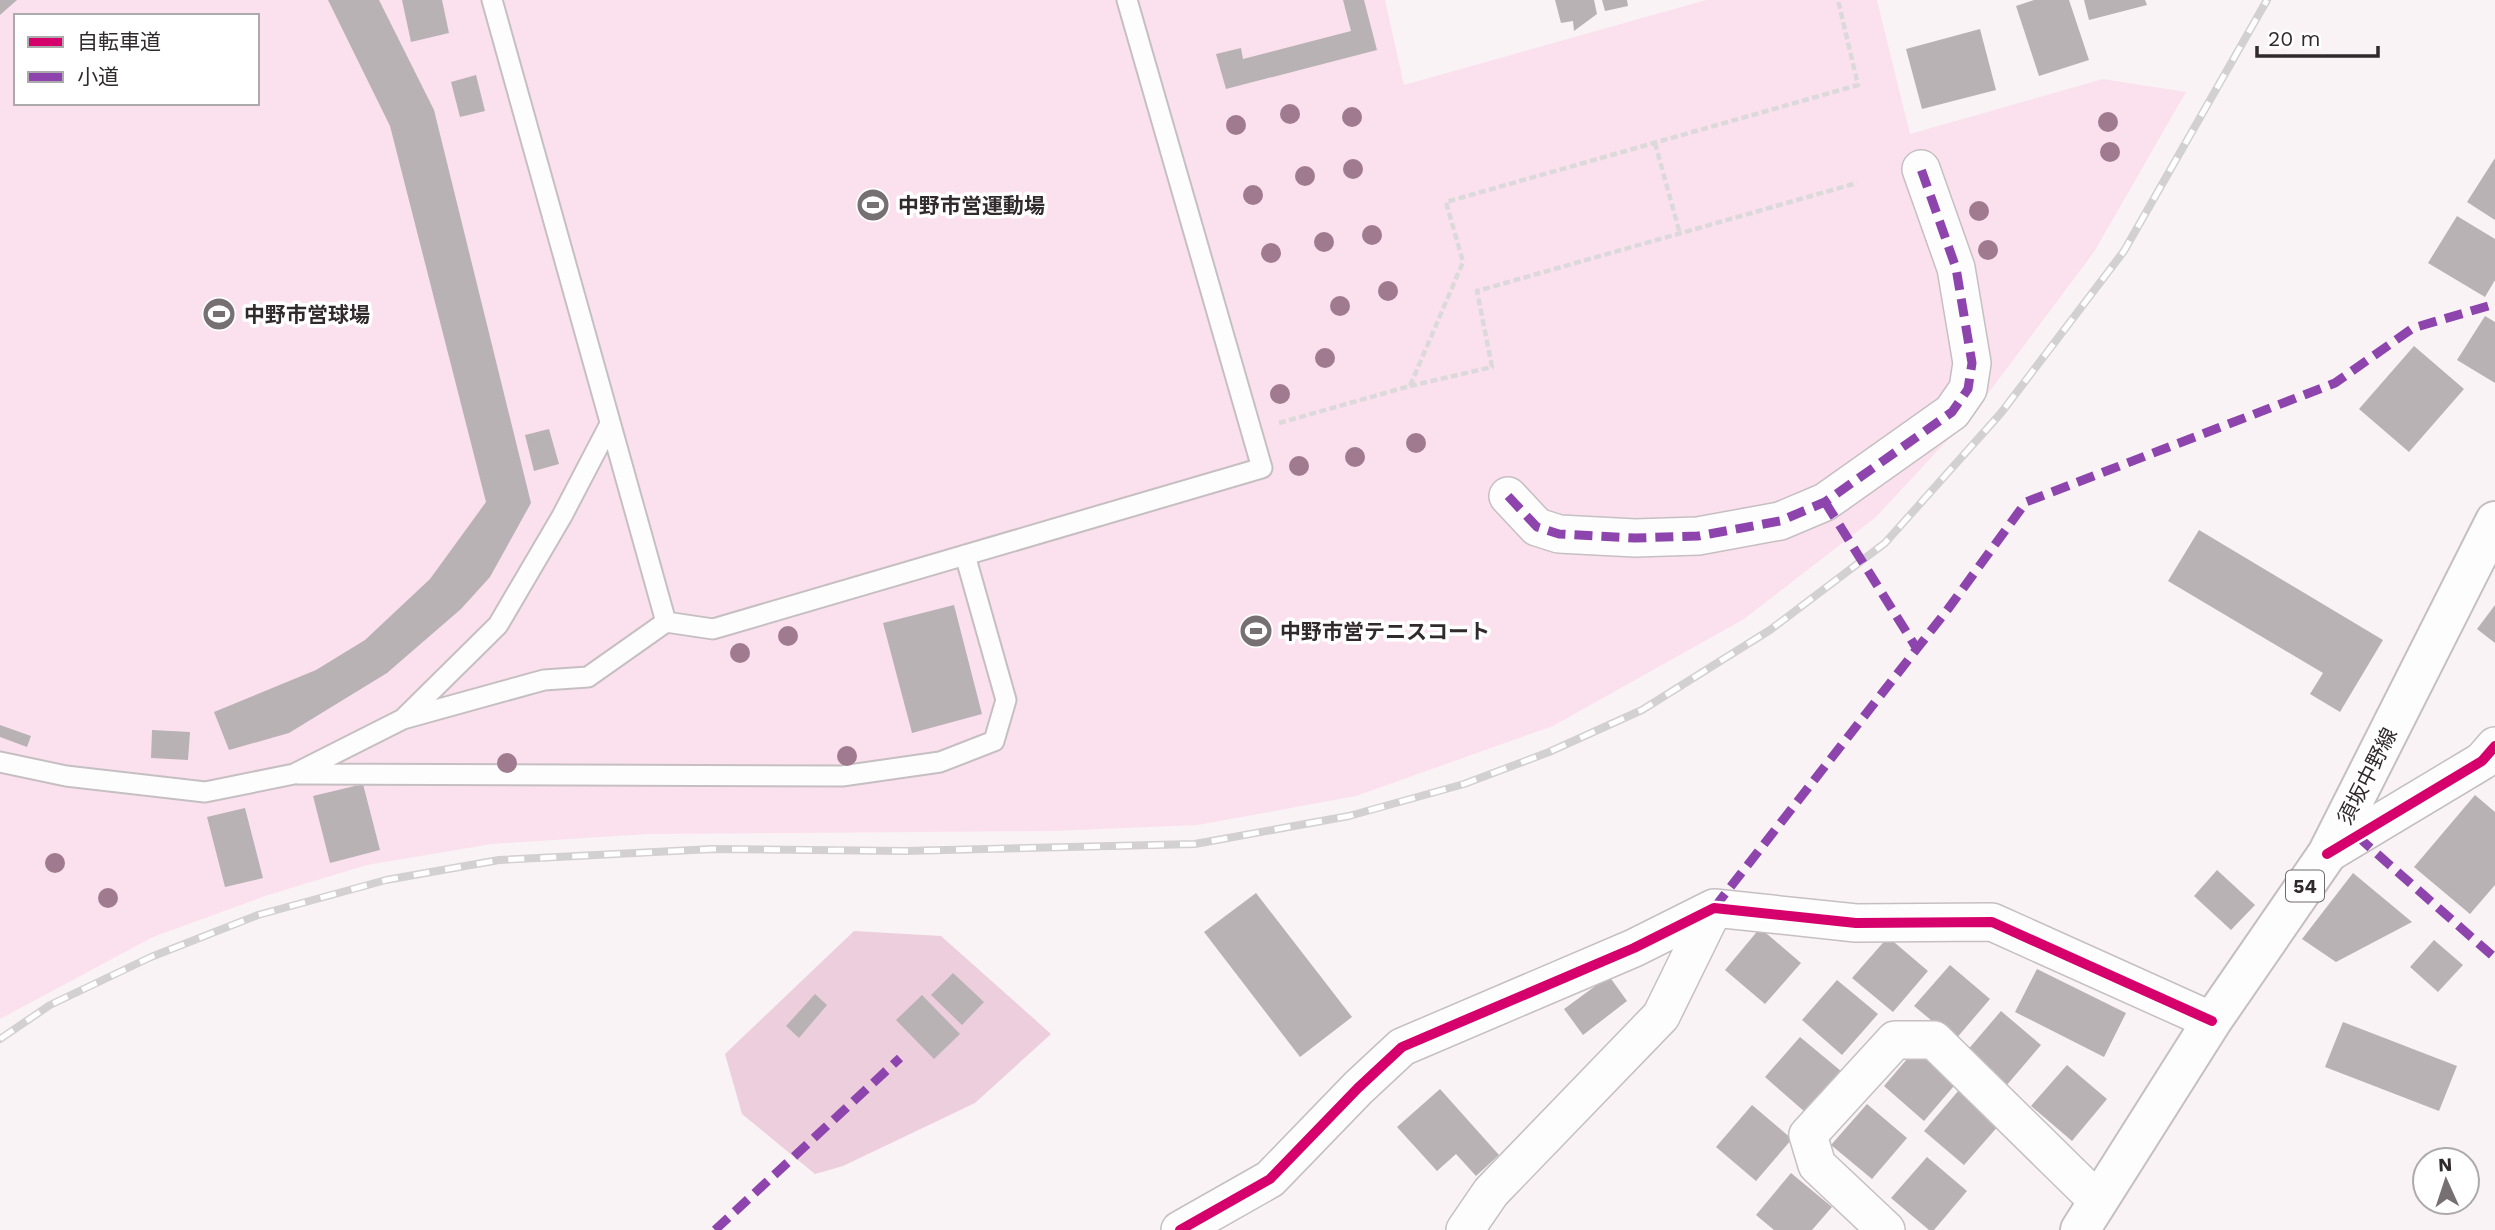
<svg xmlns="http://www.w3.org/2000/svg" width="2495" height="1230" font-family="'Work Sans','Noto Sans JP',sans-serif">
<style>
.green{fill:#fbe1ed;fill-rule:evenodd}
.forest{fill:#edcedd}
.building{fill:#b8b2b5}
.lines{fill:none;stroke-linecap:round;stroke-linejoin:round}
.lane-casing{stroke:#c6bfc2;stroke-width:23}
.street-casing{stroke:#c6bfc2;stroke-width:40}
.primary-casing{stroke:#c6bfc2;stroke-width:42}
.path{stroke:#dbd9da;stroke-width:4.5;stroke-dasharray:7 3.5;stroke-linecap:butt}
.lane{stroke:#fefdfe;stroke-width:19}
.street{stroke:#fefdfe;stroke-width:37}
.primary{stroke:#fefdfe;stroke-width:38}
.rail-casing{stroke:#d3d0d1;stroke-width:8}
.rail{stroke:#fff;stroke-width:5;stroke-dasharray:16;stroke-linecap:butt}
.quiet{stroke:#8e44ad;stroke-width:9;stroke-dasharray:18 9;stroke-linecap:butt}
.cycleway-casing{stroke:#fff;stroke-width:15}
.cycleway{stroke:#d6006c;stroke-width:10}
.tree{fill:#a07b90}
.labels{text-anchor:middle;dominant-baseline:central;stroke-width:7;stroke-linejoin:round;paint-order:stroke}
.shield{fill:#fff;stroke:#6f6a6c;stroke-width:2}
.shield-label{font-size:19px;font-weight:bold;fill:#312a2d}
.poi-label{font-size:21px;font-weight:bold;fill:#312a2d;stroke:#fff;text-anchor:start}
.street-label{font-size:21px;fill:#312a2d;stroke:#fff}
</style>
<rect width="100%" height="100%" fill="#f9f3f6"/>
<path class="green" d="M0 0H1385L1404 85 1706 0H1877L1910 134 2103 79 2186 92 2094 252 1978 407 1876 517 1744 619 1553 726 1356 796 1198 825 1054 831 647 834 492 844 367 865 268 895 153 937 0 1019ZM16 16H257V103H16Z"/>
<path class="forest" d="M854 931 941 936 1051 1034 975 1103 843 1166 815 1174 742 1114 725 1054Z"/>
<path class="building" d="M0 0H17L0 15Z
M328 0H379L434 110 531 503 490 577 461 609 387 673 289 733 229 750 214 712 316 670 365 640 430 579 486 502 390 126Z
M402 0H442L449 33 411 42Z
M1343 0H1364L1377 50 1226 89 1216 54 1241 48 1243 59 1351 31Z
M1555 0H1594L1597 14 1574 31 1573 21 1561 23Z
M1602 0H1627L1628 6 1605 11Z
M2034 0H2069L2089 60 2039 76 2016 6Z
M2084 0H2145L2147 5 2089 20Z
M1980 29 1996 90 1922 109 1906 49Z
M476 75 485 111 460 117 451 82Z
M2495 158V220L2467 202Z
M2457 216 2495 239V280L2485 297 2428 263Z
M2485 316 2495 322V383L2457 360Z
M2414 346 2464 389 2409 452 2359 409Z
M549 429 559 464 534 471 525 435Z
M2199 530 2383 640 2340 712 2310 694 2323 673 2168 581Z
M954 605 982 714 912 733 883 623Z
M2495 605V643L2477 629Z
M0 725 31 736 27 747 0 737Z
M152 730 190 732 188 760 151 758Z
M363 784 380 850 330 863 313 796Z
M2475 795 2495 812V885L2470 914 2414 867Z
M245 808 263 878 225 887 207 817Z
M2217 870 2255 905 2231 930 2194 896Z
M2353 873 2412 922 2336 962 2302 939Z
M1256 893 1352 1017 1300 1057 1204 932Z
M1760 928 1801 963 1765 1004 1725 970Z
M1888 937 1928 971 1893 1012 1852 978Z
M2434 940 2463 965 2438 992 2410 967Z
M1950 965 1990 999 1955 1040 1914 1006Z
M2037 969 2126 1013 2104 1057 2015 1012Z
M953 973 984 1002 962 1025 931 995Z
M1609 976 1627 1001 1583 1035 1564 1009Z
M1837 980 1878 1014 1842 1055 1802 1020Z
M815 994 827 1005 799 1038 786 1026Z
M922 995 960 1034 934 1059 896 1020Z
M2001 1011 2041 1045 2006 1086 1966 1052Z
M2343 1022 2457 1066 2439 1111 2325 1067Z
M1800 1037 1841 1071 1805 1112 1765 1077Z
M1919 1045 1959 1080 1924 1121 1884 1086Z
M2067 1065 2107 1099 2072 1141 2031 1106Z
M1440 1089 1499 1155 1476 1176 1456 1154 1437 1171 1397 1127Z
M1959 1090 2000 1124 1964 1165 1924 1131Z
M1867 1104 1907 1138 1872 1179 1831 1145Z
M1752 1105 1792 1139 1756 1181 1716 1147Z
M1927 1157 1967 1191 1934 1230H1929L1891 1198Z
M1791 1173 1832 1207 1812 1230H1774L1756 1215Z"/>
<g class="lines">
<defs>
<path id="lane" d="M666 622 713 629 1262 468 1127 0
M404 718 498 625 562 516 610 424
M0 762 66 776 205 792 294 774 403 719 544 680 588 677 666 622 492 0
M298 774 842 776 940 762 994 741 1006 700 965 555"/>
<path id="street" d="M1508 496 1537 527 1559 534 1635 538 1698 536 1780 521 1825 502 1952 412 1968 389 1972 363 1956 268 1921 169
M2327 854 2482 761 2495 746
M1180 1230 1270 1179 1358 1088 1402 1047 1634 948 1714 908 1856 923 1992 922 2212 1021
M1465 1230 1491 1192 1661 1016 1714 908
M1886 1230 1817 1165 1808 1135 1895 1040H1934L2098 1201"/>
<path id="primary" d="M2080 1230 2212 1021 2327 854 2495 521"/>
</defs>
<use href="#lane" class="lane-casing"/>
<use href="#street" class="street-casing"/>
<use href="#primary" class="primary-casing"/>
<path class="path" d="M1655 143 1680 234
M1410 386 1492 367 1477 291 1857 183
M1279 423 1410 386 1463 262 1446 202 1858 85 1838 0"/>
<use href="#lane" class="lane"/>
<use href="#street" class="street"/>
<use href="#primary" class="primary"/>
<defs>
<path id="rail" d="M0 1039 50 1005 151 957 258 915 386 880 499 860 713 849 904 851 1195 844 1349 816 1464 784 1549 752 1642 710 1770 630 1885 543 2001 413 2124 251 2267 0"/>
</defs>
<use href="#rail" class="rail-casing"/>
<use href="#rail" class="rail"/>
<path class="quiet" d="M1508 496 1537 527 1559 534 1635 538 1698 536 1780 521 1825 502 1952 412 1968 389 1972 363 1956 268 1921 169
M1825 502 1917 649
M2357 836 2495 958
M1714 908 1948 609 2026 502 2335 383 2413 328 2495 304
M715 1230 900 1058"/>
<defs>
<path id="cycleway" d="M2327 854 2482 761 2495 746
M1180 1230 1270 1179 1358 1088 1402 1047 1634 948 1714 908 1856 923 1992 922 2212 1021"/>
</defs>
<use href="#cycleway" class="cycleway-casing"/>
<use href="#cycleway" class="cycleway"/>
</g>
<g class="tree">
<circle cx="1290" cy="114" r="10"/>
<circle cx="1352" cy="117" r="10"/>
<circle cx="2108" cy="122" r="10"/>
<circle cx="1236" cy="125" r="10"/>
<circle cx="2110" cy="152" r="10"/>
<circle cx="1353" cy="169" r="10"/>
<circle cx="1305" cy="176" r="10"/>
<circle cx="1253" cy="195" r="10"/>
<circle cx="1979" cy="211" r="10"/>
<circle cx="1372" cy="235" r="10"/>
<circle cx="1324" cy="242" r="10"/>
<circle cx="1988" cy="250" r="10"/>
<circle cx="1271" cy="253" r="10"/>
<circle cx="1388" cy="291" r="10"/>
<circle cx="1340" cy="306" r="10"/>
<circle cx="1325" cy="358" r="10"/>
<circle cx="1280" cy="394" r="10"/>
<circle cx="1416" cy="443" r="10"/>
<circle cx="1355" cy="457" r="10"/>
<circle cx="1299" cy="466" r="10"/>
<circle cx="788" cy="636" r="10"/>
<circle cx="740" cy="653" r="10"/>
<circle cx="847" cy="756" r="10"/>
<circle cx="507" cy="763" r="10"/>
<circle cx="55" cy="863" r="10"/>
<circle cx="108" cy="898" r="10"/>
</g>
<defs>
<symbol id="stadium-disc" viewBox="-11 -11 22 22"><circle r="9.5" fill="#777073" stroke="#fff"/><path d="M0-5a6.5 5 0 1 0 0 10a6.5 5 0 1 0 0-10ZM-3.5-1.8h7v3.6h-7Z" fill="#fff"/></symbol>
</defs>
<g fill-rule="evenodd">
<use href="#stadium-disc" x="854" y="186" width="38" height="38"/>
<use href="#stadium-disc" x="200" y="295" width="38" height="38"/>
<use href="#stadium-disc" x="1237" y="612" width="38" height="38"/>
</g>
<g class="labels">
<rect class="shield" x="2286" y="870.5" width="38" height="31" rx="5"/>
<g class="shield-label">
<text x="2305" y="886">54</text>
</g>
<g class="poi-label">
<text x="898" y="205">中野市営運動場</text>
<text x="244" y="314">中野市営球場</text>
<text x="1280" y="631">中野市営テニスコート</text>
</g>
<g class="street-label">
<text transform="translate(2367 776) rotate(-63)">須坂中野線</text>
</g>
</g>
<rect x="14" y="14" width="245" height="91" fill="#ffffff" stroke="#adaaab" stroke-width="2"/>
<rect x="28" y="37" width="35" height="10" fill="#d6006c" stroke="#adaaab" stroke-width="2"/>
<text x="77" y="49" font-size="21" fill="#312a2d">自転車道</text>
<rect x="28" y="72" width="35" height="10" fill="#8e44ad" stroke="#adaaab" stroke-width="2"/>
<text x="77" y="84" font-size="21" fill="#312a2d">小道</text>
<g transform="translate(2446 1181) rotate(357)"><circle r="33" fill="#ffffff" stroke="#adaaab" stroke-width="2"/>
<path d="M0-5L12 26L0 18L-12 26Z" fill="#777073"/>
<text y="-10" font-size="19" font-weight="bold" text-anchor="middle" fill="#312a2d">N</text>
</g>
<path d="M2257 46v10h121v-10" fill="none" stroke="#312a2d" stroke-width="3.5"/>
<text x="2268" y="46" font-size="21" fill="#312a2d" stroke="#ffffff" stroke-width="5" paint-order="stroke">20 m</text>
</svg>
